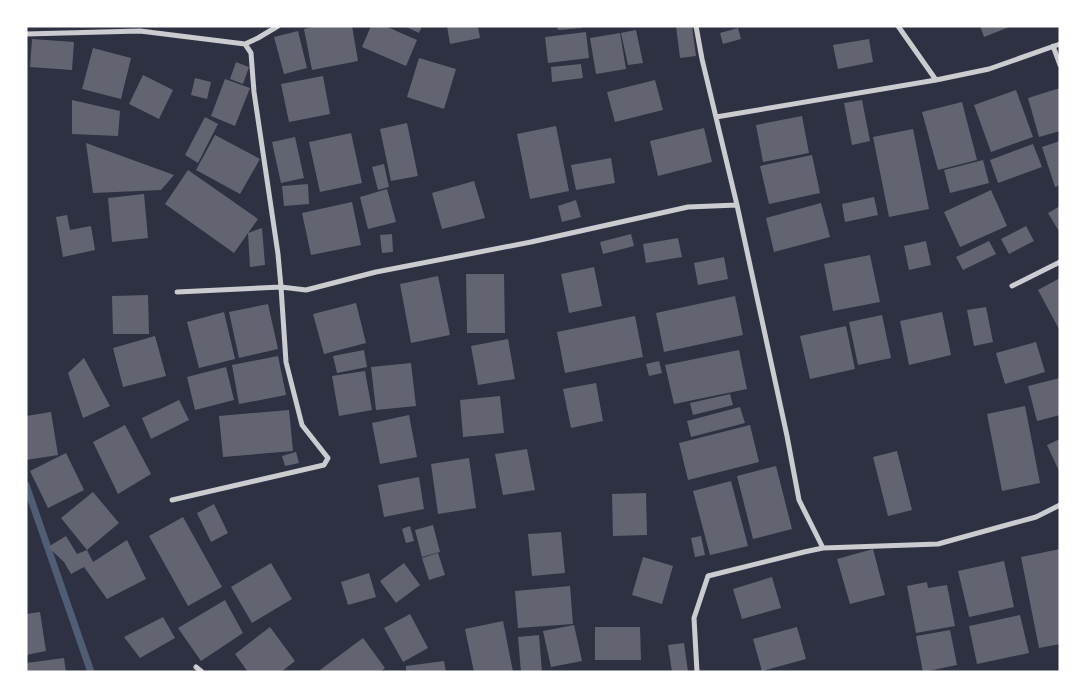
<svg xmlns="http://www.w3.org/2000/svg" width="1086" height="698" font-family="'Roboto Condensed',sans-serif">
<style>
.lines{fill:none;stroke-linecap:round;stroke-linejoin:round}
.stream{stroke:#4f5d75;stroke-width:7}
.building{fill:#626471}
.minor{stroke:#caccd0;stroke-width:5}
</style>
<rect width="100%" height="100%" fill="#2d3142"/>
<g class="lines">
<path class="stream" d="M26 485 91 672"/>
</g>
<path class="building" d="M317 26H352L358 61 312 70 304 29Z
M371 26H385L417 40 406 66 362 47Z
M404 26H422L419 33Z
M447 26H478L480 38 450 44Z
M557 26H582V28L558 30Z
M676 26H692L696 56 680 58Z
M980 26H1012L984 37Z
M738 28 741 39 723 44 720 33Z
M636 30 643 63 628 65 621 33Z
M298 31 307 68 284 74 274 37Z
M586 32 589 58 548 63 545 37Z
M620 33 626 69 596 74 590 38Z
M32 39 74 42 72 70 30 67Z
M869 39 873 62 838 69 833 45Z
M93 48 131 58 121 99 82 89Z
M419 58 456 69 444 109 407 97Z
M236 62 249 67 243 84 230 79Z
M581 64 583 78 552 82 551 67Z
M143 75 173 90 159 119 129 104Z
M323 76 330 114 289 122 281 84Z
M195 78 211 82 207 99 191 95Z
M225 79 250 88 235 126 211 116Z
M655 80 663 110 615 122 607 92Z
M1060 88V131L1039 137 1028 98Z
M1016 90 1033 137 991 152 974 105Z
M72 100 120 111 118 136 72 134Z
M862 100 870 141 852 145 844 103Z
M962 102 977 160 938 170 922 112Z
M802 116 809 153 763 162 756 125Z
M205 117 218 124 198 163 185 155Z
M407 123 418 176 391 181 380 129Z
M556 126 569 191 530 199 517 134Z
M704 128 712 162 658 176 650 141Z
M913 129 929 209 889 217 873 137Z
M351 133 362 183 320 192 309 142Z
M215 135 260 159 240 194 196 170Z
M295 137 304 178 281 183 272 142Z
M1060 141V185L1055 187 1042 147Z
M86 143 174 175 161 190 93 193Z
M1033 144 1042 167 998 183 990 160Z
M812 155 820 193 769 204 760 166Z
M611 158 615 183 576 190 571 165Z
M983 160 989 183 950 193 944 170Z
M384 164 389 187 378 190 372 167Z
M188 170 258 219 234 253 165 204Z
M474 181 485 218 442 229 432 193Z
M308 184 309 204 284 206 282 186Z
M387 189 396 222 368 229 360 197Z
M991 190 1007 226 960 247 944 212Z
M144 194 148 238 112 242 108 198Z
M874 197 878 215 845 222 842 204Z
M576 200 581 217 562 222 558 206Z
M352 202 361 245 311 255 302 213Z
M821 203 830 237 774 252 766 218Z
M1060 206V233L1048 213Z
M67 215 70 230 91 226 95 250 63 257 56 217Z
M1026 226 1034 241 1009 254 1001 239Z
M262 228 265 265 250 267 248 233Z
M392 234 393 252 382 253 380 235Z
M631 234 634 246 603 254 600 242Z
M678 238 682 257 646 263 643 244Z
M926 241 931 265 909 270 904 246Z
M989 241 996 254 963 270 956 257Z
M870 255 880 302 833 311 824 264Z
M724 257 728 279 698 285 694 263Z
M594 267 602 306 569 313 561 274Z
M466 274H504L505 333H467Z
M438 276 450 335 411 343 400 284Z
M1060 278V331L1038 290Z
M148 295 149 334H113L112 296Z
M735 296 743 335 664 352 656 313Z
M356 303 366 343 324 354 313 314Z
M268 304 278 349 239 358 229 312Z
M986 307 993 342 974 346 967 310Z
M224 312 235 359 199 368 187 322Z
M942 312 951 355 909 365 900 321Z
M882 315 891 358 858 365 849 322Z
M635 316 643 357 565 373 557 332Z
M846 326 855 369 810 379 800 336Z
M155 336 166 376 123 387 113 348Z
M508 339 515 379 478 385 471 346Z
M1036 342 1045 372 1005 384 996 353Z
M364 350 367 367 337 373 333 356Z
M739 350 747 389 674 404 665 365Z
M278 356 286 395 239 404 232 365Z
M84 358 110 406 83 418 68 373Z
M659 361 662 373 649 376 646 364Z
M411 363 416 406 376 410 371 367Z
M226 367 234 400 195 410 187 377Z
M365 371 372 410 339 416 332 376Z
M1060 378V415L1037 421 1028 386Z
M596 383 603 421 571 428 563 389Z
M730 394 733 405 693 415 690 403Z
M500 396 504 433 463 437 460 400Z
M179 400 189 420 151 439 142 418Z
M1025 406 1040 483 1002 491 987 414Z
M740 407 745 423 691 437 687 421Z
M289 410 293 451 223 457 219 416Z
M51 412 58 455 26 460V416Z
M409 415 417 457 380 464 372 423Z
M125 425 151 474 118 494 93 442Z
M750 425 759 462 688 480 679 443Z
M1060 439V473L1047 445Z
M527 449 535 490 503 495 495 454Z
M897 451 912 510 888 516 873 457Z
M296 452 299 463 285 466 282 456Z
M66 453 84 490 48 508 30 471Z
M469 458 476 508 438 514 431 464Z
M776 466 792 529 753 539 737 476Z
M419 477 424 509 384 517 378 485Z
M731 481 748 546 710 555 693 491Z
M93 492 119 523 87 550 61 518Z
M646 493 647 535 613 536 612 494Z
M214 504 228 533 211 542 197 513Z
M183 517 222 587 188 606 149 536Z
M433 525 440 552 422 557 415 530Z
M410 526 414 541 406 543 402 529Z
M561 532 565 573 532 576 528 534Z
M66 536 77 554 87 550 93 562 127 540 146 579 107 599 84 567 71 574 64 562 48 547Z
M701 536 705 555 695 557 691 538Z
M873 549 885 595 850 604 837 559Z
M1060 549V644L1039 648 1021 557Z
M438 553 445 575 429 580 422 558Z
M643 557 673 566 662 604 632 595Z
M1004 561 1014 607 969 617 958 571Z
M271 563 292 599 252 623 231 587Z
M404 563 420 585 396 603 380 581Z
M369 573 376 597 348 605 341 582Z
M772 577 781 608 742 619 733 589Z
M927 582 928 588 947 585 955 626 916 633 907 586Z
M570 586 573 624 518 628 515 591Z
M225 600 243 633 201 661 178 628Z
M40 612 46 651 26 655V614Z
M410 614 428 648 403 662 384 628Z
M1020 615 1029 653 977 664 969 626Z
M163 617 175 638 140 658 124 637Z
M503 621 513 672H474L465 629Z
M574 625 582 661 551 667 543 631Z
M270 627 295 661 281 672H248L235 654Z
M595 627H640L641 660H595Z
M797 627 806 659 762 671 753 639Z
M950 630 957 665 923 672 916 636Z
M539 635 542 672H521L518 637Z
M363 638 385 668 380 672H321L320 670Z
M684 643 688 672H672L668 645Z
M64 658 66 672H26V663Z
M444 661 446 672H406V666Z"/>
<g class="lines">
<path class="minor" d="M696 26 702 59 737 205 787 436 799 500 823 548
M898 26 936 80
M26 34 140 31 245 44 258 38 278 26
M1053 46 1060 65
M716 117 936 80 989 69 1060 44
M1012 286 1060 262
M177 292 281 287 278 254 254 92 251 53 245 44
M172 500 324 465 328 458 302 425 286 362 281 287 306 290 376 272 531 242 688 207 737 205
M196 667 202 672
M697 672 694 618 708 576 804 552 823 548 938 544 1036 517 1060 505"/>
</g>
<rect width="1086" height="698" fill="none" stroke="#ffffff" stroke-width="55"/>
</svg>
